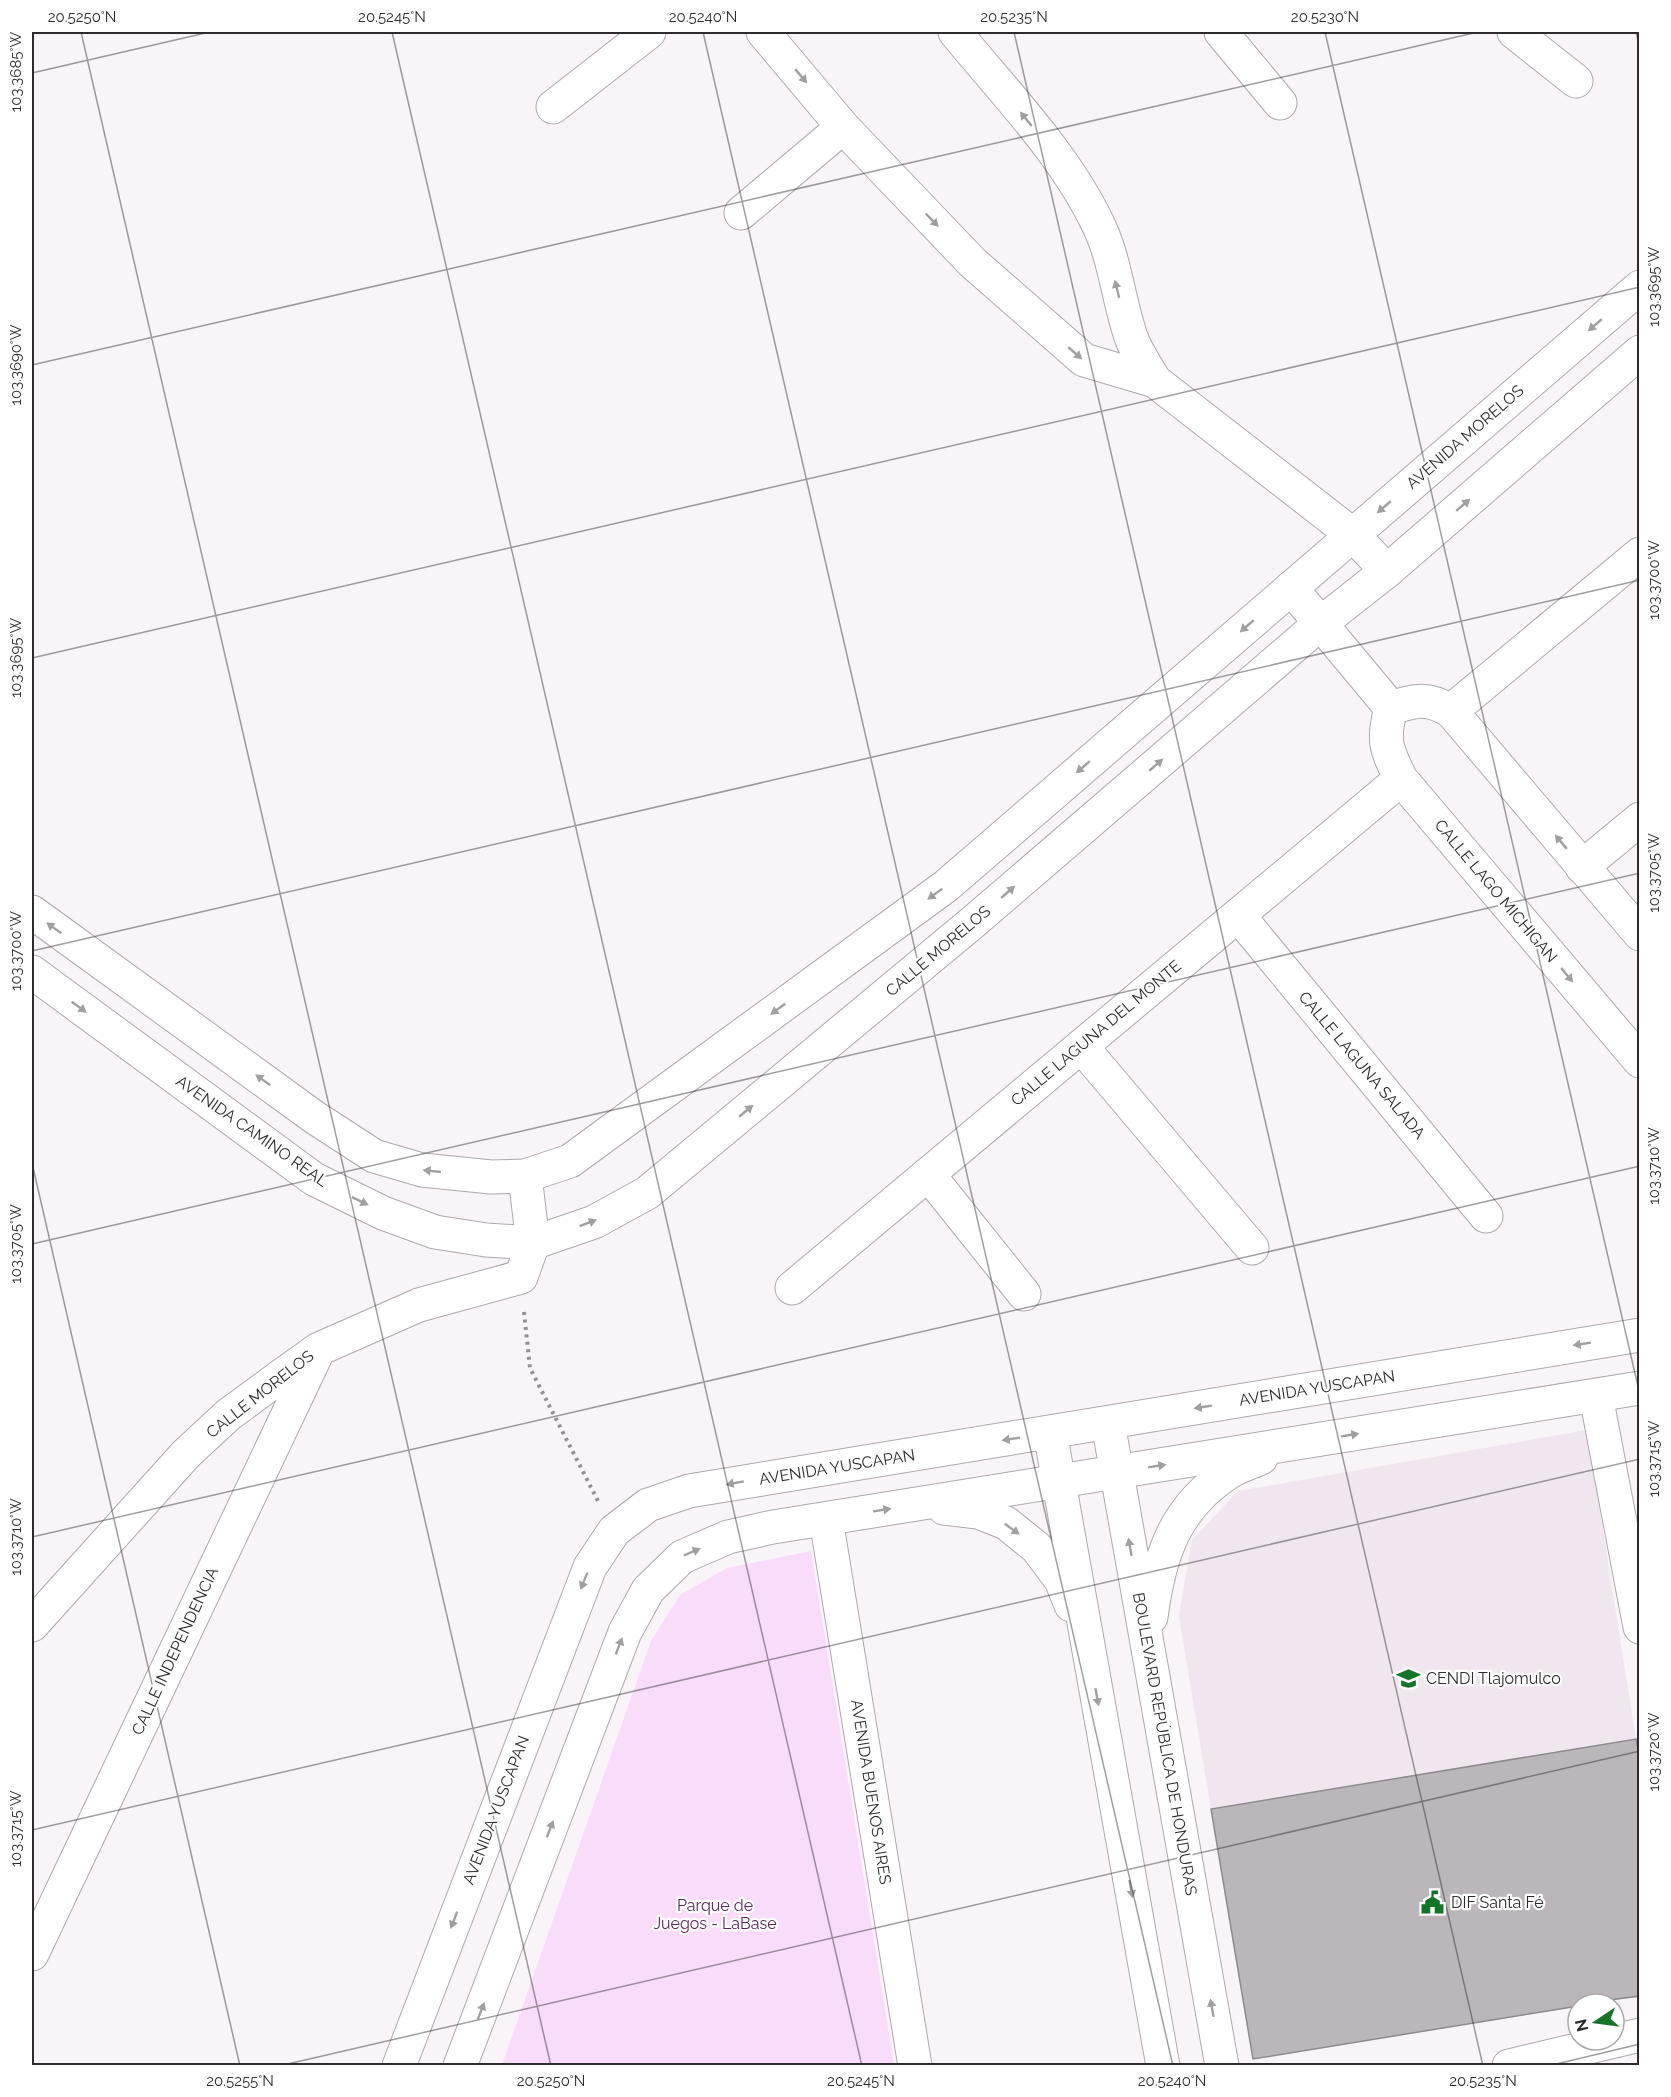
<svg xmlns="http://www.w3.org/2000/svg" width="1671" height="2097" font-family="Raleway,sans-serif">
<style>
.built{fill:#efe6f0}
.green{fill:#f9dbfa}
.building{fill:#bab6ba;stroke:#8e8a8e;stroke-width:1.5}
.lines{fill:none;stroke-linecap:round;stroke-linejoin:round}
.street-casing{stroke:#aca8ac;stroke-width:35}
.secondary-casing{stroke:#aca8ac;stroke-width:35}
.path{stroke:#949194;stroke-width:4;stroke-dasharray:3 4.5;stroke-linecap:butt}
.street{stroke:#fff;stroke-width:33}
.secondary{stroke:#fff;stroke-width:33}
.oneway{fill:#a0a0a0}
.ticks{fill:none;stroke:#2d2b2d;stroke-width:1.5;stroke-opacity:0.45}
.labels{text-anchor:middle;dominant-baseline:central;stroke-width:4.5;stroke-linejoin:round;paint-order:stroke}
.street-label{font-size:16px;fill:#2d2b2d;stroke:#fff}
.poi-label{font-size:16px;fill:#2d2b2d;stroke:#fff;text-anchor:start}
.park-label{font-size:16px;fill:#58245b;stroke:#fff}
.neatline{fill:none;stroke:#2d2b2d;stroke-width:2}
.ticks-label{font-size:15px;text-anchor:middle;fill:#2d2b2d}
</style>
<rect width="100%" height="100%" fill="#f8f4f8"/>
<path class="built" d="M1587 1430 1636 1739 1211 1809 1179 1616 1192 1540 1238 1491Z"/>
<path class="green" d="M811 1551 894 2065H502L651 1641 680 1595 727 1568Z"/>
<path class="building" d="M1636 1739 1640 1758V1996L1578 2004V2006L1253 2059 1211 1809Z"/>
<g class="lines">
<defs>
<path id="street" d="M763 32 843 127 972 262 1084 360 1155 381 1353 535 1387 571
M955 32C1004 92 1063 152 1097 222 1115 257 1118 299 1131 337 1136 352 1147 367 1155 381
M1221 32 1280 103
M1514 32 1576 81
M553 107 649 32
M741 213 843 127
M1291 588 1391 708
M1391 708C1382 741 1386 749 1401 779L1640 1061
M1391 708C1417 700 1427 697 1451 711L1640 934
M1451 711 1640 554
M1582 867 1640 819
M1238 915 1486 1216
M1081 1046 1252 1248
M928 1174 1024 1294
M792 1288 1401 779
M1596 1396 1640 1627
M826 1519 915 2066
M32 1625 186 1454 228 1415 281 1376 319 1349 419 1305 521 1277 533 1243 525 1176
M32 1954 318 1351
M1509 2066 1640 2035"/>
<path id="secondary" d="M32 912 314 1117 374 1156 422 1170 491 1177 525 1176 570 1161 946 886 1640 287
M32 972 314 1179 383 1213 435 1232 486 1240 533 1243 594 1222 647 1193 972 923 1321 623 1387 571 1640 352
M1108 1423 1222 2066
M1050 1432 1163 2066
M944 1508 978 1512 1006 1523 1037 1548 1061 1580 1071 1605
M1151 1617C1159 1555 1175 1506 1231 1471 1240 1466 1252 1462 1261 1458
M399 2066 590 1567 614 1531 648 1505 689 1491 738 1483 1640 1335
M460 2066 625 1632 648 1590 682 1557 728 1537 773 1527 1640 1388"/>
</defs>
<use href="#street" class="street-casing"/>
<use href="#secondary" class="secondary-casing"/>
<path class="path" d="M524 1312 530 1368 598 1501"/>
<use href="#street" class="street"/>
<use href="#secondary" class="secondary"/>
</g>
<defs><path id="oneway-solid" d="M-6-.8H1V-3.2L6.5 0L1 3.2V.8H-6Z" transform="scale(1.5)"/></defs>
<g class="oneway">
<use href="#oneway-solid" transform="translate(801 76) rotate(50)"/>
<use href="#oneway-solid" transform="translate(1026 119) rotate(-129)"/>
<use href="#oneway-solid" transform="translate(932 220) rotate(46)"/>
<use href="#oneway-solid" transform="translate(1117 289) rotate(-104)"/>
<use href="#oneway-solid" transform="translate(1595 325) rotate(139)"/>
<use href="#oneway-solid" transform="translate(1075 353) rotate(41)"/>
<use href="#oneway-solid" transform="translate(1463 505) rotate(-41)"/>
<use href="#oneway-solid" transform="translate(1384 507) rotate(139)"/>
<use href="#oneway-solid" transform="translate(1247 626) rotate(139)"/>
<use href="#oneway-solid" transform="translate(1156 765) rotate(-41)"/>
<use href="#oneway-solid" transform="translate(1083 767) rotate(139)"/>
<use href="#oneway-solid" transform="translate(1561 842) rotate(-130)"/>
<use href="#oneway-solid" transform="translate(1008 892) rotate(-41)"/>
<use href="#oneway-solid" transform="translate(935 894) rotate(144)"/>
<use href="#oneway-solid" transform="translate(54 928) rotate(-144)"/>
<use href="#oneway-solid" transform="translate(1567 975) rotate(50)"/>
<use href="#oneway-solid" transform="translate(79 1007) rotate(36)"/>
<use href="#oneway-solid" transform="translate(778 1009) rotate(144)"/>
<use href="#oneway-solid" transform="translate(263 1080) rotate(-144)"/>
<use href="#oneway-solid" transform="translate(746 1111) rotate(-40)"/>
<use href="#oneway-solid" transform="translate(432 1171) rotate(-174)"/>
<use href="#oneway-solid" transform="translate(360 1201) rotate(26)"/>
<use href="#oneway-solid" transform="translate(588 1223) rotate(-21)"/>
<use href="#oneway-solid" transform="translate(1582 1344) rotate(171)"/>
<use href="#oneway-solid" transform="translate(1203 1407) rotate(171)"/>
<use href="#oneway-solid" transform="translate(1350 1435) rotate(-9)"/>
<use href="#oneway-solid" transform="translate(1011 1439) rotate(171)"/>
<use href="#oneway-solid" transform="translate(1157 1466) rotate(-9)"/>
<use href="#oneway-solid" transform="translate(735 1483) rotate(170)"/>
<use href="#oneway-solid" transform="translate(882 1510) rotate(-9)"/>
<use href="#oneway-solid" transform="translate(1012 1529) rotate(36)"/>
<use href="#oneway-solid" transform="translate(1130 1547) rotate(-100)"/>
<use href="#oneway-solid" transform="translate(692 1552) rotate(-23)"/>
<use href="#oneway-solid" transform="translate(584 1581) rotate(112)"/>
<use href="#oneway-solid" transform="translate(619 1646) rotate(-69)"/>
<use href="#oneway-solid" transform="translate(1097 1697) rotate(80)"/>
<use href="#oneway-solid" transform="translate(550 1829) rotate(-69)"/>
<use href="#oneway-solid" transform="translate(1131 1889) rotate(80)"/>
<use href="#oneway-solid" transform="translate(454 1920) rotate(111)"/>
<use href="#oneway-solid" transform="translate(1212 2008) rotate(-100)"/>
<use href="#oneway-solid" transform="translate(481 2011) rotate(-69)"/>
</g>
<path class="ticks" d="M81 32 551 2066M392 32 862 2066M703 32 1173 2066M1014 32 1483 2066M1325 32 1640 1395M1636 32 1640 48M32 73 210 32M32 365 1478 32M32 658 1640 287M32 951 1640 580M32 1163 240 2066M32 1244 1640 873M32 1537 1640 1166M32 1830 1640 1459M279 2066 1640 1751M1548 2066 1640 2044"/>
<defs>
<symbol id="school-bare" viewBox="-9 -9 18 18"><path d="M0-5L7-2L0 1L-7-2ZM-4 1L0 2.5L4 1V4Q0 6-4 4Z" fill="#137526" stroke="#fff" stroke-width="2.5" paint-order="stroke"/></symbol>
<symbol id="civic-bare" viewBox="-9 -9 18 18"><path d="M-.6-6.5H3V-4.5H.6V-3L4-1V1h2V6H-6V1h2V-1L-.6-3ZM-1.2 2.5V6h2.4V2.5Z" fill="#137526" stroke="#fff" stroke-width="2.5" paint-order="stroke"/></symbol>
</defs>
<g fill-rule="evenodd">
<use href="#school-bare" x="1392" y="1662" width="33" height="33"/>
<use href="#civic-bare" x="1416" y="1886" width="33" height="33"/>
</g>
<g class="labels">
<g class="street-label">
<text transform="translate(1465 437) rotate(-41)">AVENIDA MORELOS</text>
<text transform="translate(1496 891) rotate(50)">CALLE LAGO MICHIGAN</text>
<text transform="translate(938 951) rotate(-40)">CALLE MORELOS</text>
<text transform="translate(1096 1033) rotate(-40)">CALLE LAGUNA DEL MONTE</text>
<text transform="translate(1362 1065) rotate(50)">CALLE LAGUNA SALADA</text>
<text transform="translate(252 1131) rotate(35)">AVENIDA CAMINO REAL</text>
<text transform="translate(1317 1388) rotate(-9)">AVENIDA YUSCAPAN</text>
<text transform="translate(260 1394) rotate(-38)">CALLE MORELOS</text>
<text transform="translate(837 1467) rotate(-9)">AVENIDA YUSCAPAN</text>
<text transform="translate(175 1651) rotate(-65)">CALLE INDEPENDENCIA</text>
<text transform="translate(1165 1744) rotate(80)">BOULEVARD REPÚBLICA DE HONDURAS</text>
<text transform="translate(871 1792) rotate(81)">AVENIDA BUENOS AIRES</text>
<text transform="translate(496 1810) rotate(-69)">AVENIDA YUSCAPAN</text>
</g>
<g class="poi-label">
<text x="1426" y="1678">CENDI Tlajomulco</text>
<text x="1451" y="1902">DIF Santa Fé</text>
</g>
<g class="park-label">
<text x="715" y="1905">Parque de<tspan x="715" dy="18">Juegos - LaBase</tspan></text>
</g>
</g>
<rect width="1671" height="2097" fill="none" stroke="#ffffff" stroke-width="66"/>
<g transform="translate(1596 2022) rotate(257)"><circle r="28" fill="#ffffff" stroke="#abaaab" stroke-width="1.5"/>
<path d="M0-4.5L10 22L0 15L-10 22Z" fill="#137526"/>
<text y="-9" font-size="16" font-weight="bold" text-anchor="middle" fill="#2d2b2d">N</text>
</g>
<rect x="33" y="33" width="1605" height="2031" class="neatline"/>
<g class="ticks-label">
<text x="82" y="22">20.5250°N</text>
<text x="392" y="22">20.5245°N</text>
<text x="703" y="22">20.5240°N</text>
<text x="1014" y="22">20.5235°N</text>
<text x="1325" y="22">20.5230°N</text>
<text transform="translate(16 72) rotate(-90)" y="5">103.3685°W</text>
<text transform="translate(1654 287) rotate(-90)" y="5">103.3695°W</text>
<text transform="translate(16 365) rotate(-90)" y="5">103.3690°W</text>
<text transform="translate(1654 580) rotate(-90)" y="5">103.3700°W</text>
<text transform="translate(16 658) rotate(-90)" y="5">103.3695°W</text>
<text transform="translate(1654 873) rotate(-90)" y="5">103.3705°W</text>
<text transform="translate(16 951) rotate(-90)" y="5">103.3700°W</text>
<text transform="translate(1654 1166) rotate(-90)" y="5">103.3710°W</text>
<text transform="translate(16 1244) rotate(-90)" y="5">103.3705°W</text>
<text transform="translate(1654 1459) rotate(-90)" y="5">103.3715°W</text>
<text transform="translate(16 1537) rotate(-90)" y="5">103.3710°W</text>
<text transform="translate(1654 1752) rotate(-90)" y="5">103.3720°W</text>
<text transform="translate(16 1829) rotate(-90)" y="5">103.3715°W</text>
<text x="240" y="2086">20.5255°N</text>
<text x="551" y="2086">20.5250°N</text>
<text x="861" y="2086">20.5245°N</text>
<text x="1172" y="2086">20.5240°N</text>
<text x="1483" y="2086">20.5235°N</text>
</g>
</svg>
